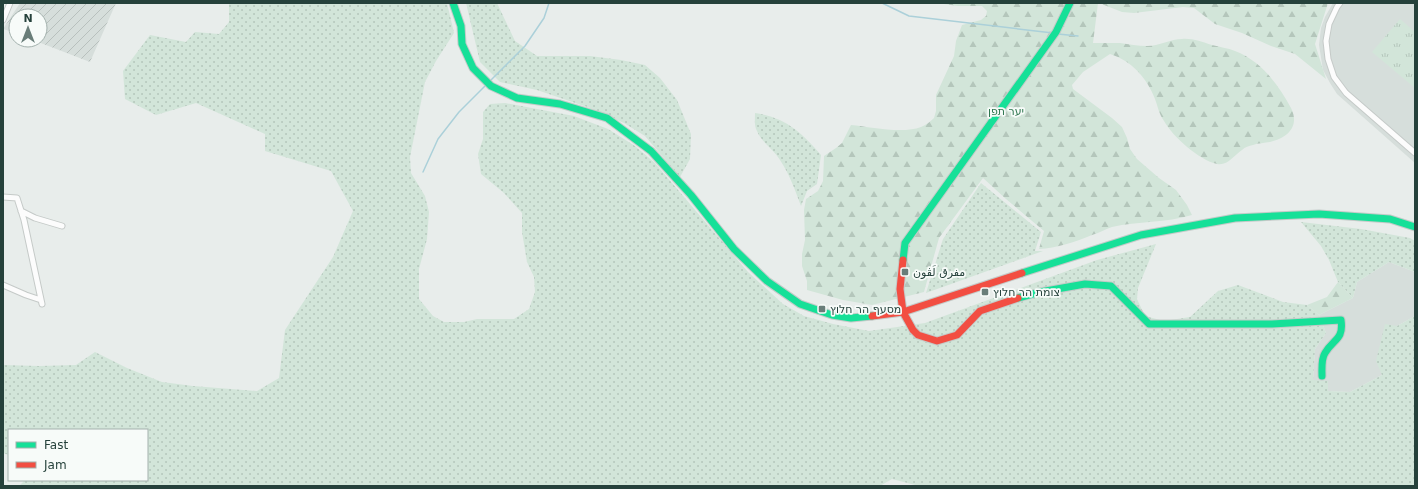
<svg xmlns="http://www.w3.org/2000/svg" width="1418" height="489" font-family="'DejaVu Sans','Noto Sans Arabic',Heebo,sans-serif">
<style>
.built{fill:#d6dedb}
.industrial{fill:url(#industrial-furrows)}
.grass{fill:url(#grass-dots)}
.forest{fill:url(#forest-firs)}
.park{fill:url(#park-tufts)}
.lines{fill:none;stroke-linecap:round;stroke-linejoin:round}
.stream{stroke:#abd0d9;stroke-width:1.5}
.street-casing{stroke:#c5cac8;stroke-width:7}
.fast-casing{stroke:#c4cac8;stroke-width:9}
.jam-casing{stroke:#c4cac8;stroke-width:9}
.street{stroke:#fcfcfc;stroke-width:5}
.fast{stroke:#16e098;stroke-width:7}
.jam{stroke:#f24e42;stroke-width:7}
.poi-dot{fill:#697d79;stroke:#f7fbf9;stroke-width:1.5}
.labels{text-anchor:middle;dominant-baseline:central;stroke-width:3.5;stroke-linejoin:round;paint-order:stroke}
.park-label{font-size:11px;fill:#307750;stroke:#f7fbf9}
.poi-label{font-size:11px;fill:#25413b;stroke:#f7fbf9;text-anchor:start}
</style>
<defs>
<pattern id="industrial-furrows" width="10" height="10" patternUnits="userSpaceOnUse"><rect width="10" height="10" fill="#d6dedb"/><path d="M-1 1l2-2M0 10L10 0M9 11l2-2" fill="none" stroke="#b8c0bd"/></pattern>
<pattern id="grass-dots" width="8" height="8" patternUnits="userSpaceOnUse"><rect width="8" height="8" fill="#d2e5d9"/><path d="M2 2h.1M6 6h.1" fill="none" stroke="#b4c6bb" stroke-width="1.8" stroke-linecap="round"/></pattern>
<pattern id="forest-firs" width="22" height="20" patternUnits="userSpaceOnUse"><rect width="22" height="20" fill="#d2e5d9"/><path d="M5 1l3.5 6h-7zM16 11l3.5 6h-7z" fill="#b4c6bb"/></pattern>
<pattern id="park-tufts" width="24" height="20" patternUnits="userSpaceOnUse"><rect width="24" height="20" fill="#d2e5d9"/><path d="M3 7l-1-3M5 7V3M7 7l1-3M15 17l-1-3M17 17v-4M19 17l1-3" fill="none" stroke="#b4c6bb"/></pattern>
</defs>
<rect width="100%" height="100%" fill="#e8edeb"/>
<path class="built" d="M1333 3H1415V163L1337 94 1330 83 1323 70 1319 45 1321 28 1325 17Z
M1389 262 1415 272V316L1397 326 1382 375 1350 392 1328 391 1313 380 1315 349 1326 333 1319 315 1353 298 1357 282Z"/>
<path class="industrial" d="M20 3H116L90 62 33 40H40V16H16V33L3 29Z"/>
<path class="grass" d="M229 3H447L454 33 436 61 425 82 410 157 411 173 425 196 429 212 427 239 419 269V299L433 316 444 322H464L477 319H514L529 309 535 292 534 277 527 262 522 232V213L504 193 481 174 478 154 483 139V112L490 104 505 103 574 116 608 129 635 146 655 163 748 272 783 304 804 316 833 324 869 331 925 323 1097 260 1156 244 1138 288 1137 299 1145 316 1164 321 1190 317 1218 291 1238 285 1283 302 1307 305 1319 315 1326 333 1315 349 1313 380 1328 381V391L1350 392 1382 375 1376 361 1385 324 1397 326 1415 316V486H919L892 479 880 486H19L25 480H147V430H9V455L3 453V365L39 366 76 365 95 352 127 368 162 382 193 386 257 391 279 378 285 330 333 257 353 211 331 171 265 151V134L196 103 156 115 125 99 123 71 150 35 186 42 195 32 219 34 229 22Z
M466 3H497L515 41 537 56H590L621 60 645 65 660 78 677 100 691 134 690 159 680 177 645 136 624 123 590 108 537 90 500 82 480 62Z
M755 113C786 118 801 132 821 155L817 184 807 191 801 206C795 190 790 175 780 160 774 150 762 143 757 131 754 126 755 119 755 113Z
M981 183 1041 232 1035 251H1043L926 293 943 239Z
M1301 222 1361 229 1410 238 1415 241V272L1389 262 1357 282 1353 298 1338 282 1329 260 1321 246Z"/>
<path class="forest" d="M937 3H1098L1093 43C1102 43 1111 43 1120 43 1129 44 1138 46 1147 46 1159 46 1171 39 1182 39 1192 38 1202 42 1212 45 1219 47 1228 48 1235 51 1261 61 1278 84 1291 108 1300 126 1288 138 1270 142 1265 143 1258 143 1253 145 1249 146 1245 147 1242 150 1234 155 1228 166 1217 164 1199 160 1173 137 1164 121 1159 114 1158 107 1155 99 1147 78 1132 61 1110 54L1083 72 1072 85 1073 89 1112 118 1122 127 1127 138 1130 149 1137 159 1159 178 1176 190 1187 205 1192 215C1166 223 1138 221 1112 227 1106 229 1099 233 1092 235 1076 242 1056 248 1039 249L1044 231 1006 199 983 178 939 238 924 292 872 305 843 300 807 290V281L802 266V254L805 240 804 210 806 199 818 191 823 181 824 156 836 148 842 143 851 125C870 127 903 134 921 127 926 125 930 122 934 118L936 111V95L954 56 956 41 962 25 981 20 986 16 987 11 982 6H958Z
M1099 3H1328L1315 44 1326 79 1295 54 1271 46 1242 33 1215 24 1194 8 1183 7 1134 13 1122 12Z
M1338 282 1353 298 1319 315 1307 305 1327 297Z"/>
<path class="park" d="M1400 19 1415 32V88L1372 52Z"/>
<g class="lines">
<path class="stream" d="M882 3 909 16 1053 33
M1058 34 1078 36
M489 82 525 46 544 18 549 3
M423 172 438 139 459 112 485 86"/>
<defs>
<path id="street" d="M1340 3 1337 7 1329 24 1326 41 1328 59 1334 77 1346 93 1415 153
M3 20 10 3
M3 197 17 198 24 220 42 304
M21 211 35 218 62 226
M3 285 26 295 41 300"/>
<path id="fast" d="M453 3 461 26 462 44 473 68 491 86 517 98 560 104 607 118 651 151 691 195 734 249 767 281 800 304 832 315 851 318 872 316
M903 260 905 243 1056 32 1070 3
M1022 273 1141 235 1235 218 1319 214 1390 219 1415 227
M1018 298 1040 292 1085 284 1111 286 1149 324H1272L1341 320C1344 340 1333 339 1325 353 1321 359 1322 369 1322 376"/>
<path id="jam" d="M903 260 900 289 903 312 913 330 918 335 937 341 957 335 980 311 1018 298
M872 316 903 312 1022 273"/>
</defs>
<use href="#street" class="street-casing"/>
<use href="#fast" class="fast-casing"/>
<use href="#jam" class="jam-casing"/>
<use href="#street" class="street"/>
<use href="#fast" class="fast"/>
<use href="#jam" class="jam"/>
</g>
<g class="poi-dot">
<rect x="901" y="268" width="8" height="8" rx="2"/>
<rect x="981" y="288" width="8" height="8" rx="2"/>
<rect x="818" y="305" width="8" height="8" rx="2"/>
</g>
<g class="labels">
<g class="park-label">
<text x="1006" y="111">יער תפן</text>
</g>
<g class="poi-label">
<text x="913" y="272">مفرق لَڤون</text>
<text x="993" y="292">צומת הר חלוץ</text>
<text x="830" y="309">מסעף הר חלוץ</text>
</g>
</g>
<rect width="1418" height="489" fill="none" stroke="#25413b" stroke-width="8"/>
<rect x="8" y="429" width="140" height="52" fill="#f7fbf9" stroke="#a3b1ad"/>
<rect x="16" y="442" width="20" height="6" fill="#16e098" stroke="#a3b1ad"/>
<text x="44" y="449" font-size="12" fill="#25413b">Fast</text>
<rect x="16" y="462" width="20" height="6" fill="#f24e42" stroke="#a3b1ad"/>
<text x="44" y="469" font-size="12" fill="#25413b">Jam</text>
<g transform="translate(28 28)"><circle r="19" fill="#f7fbf9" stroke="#a3b1ad"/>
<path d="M0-3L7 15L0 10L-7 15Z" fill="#697d79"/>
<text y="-6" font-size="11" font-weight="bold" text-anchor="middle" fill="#25413b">N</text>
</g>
</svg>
